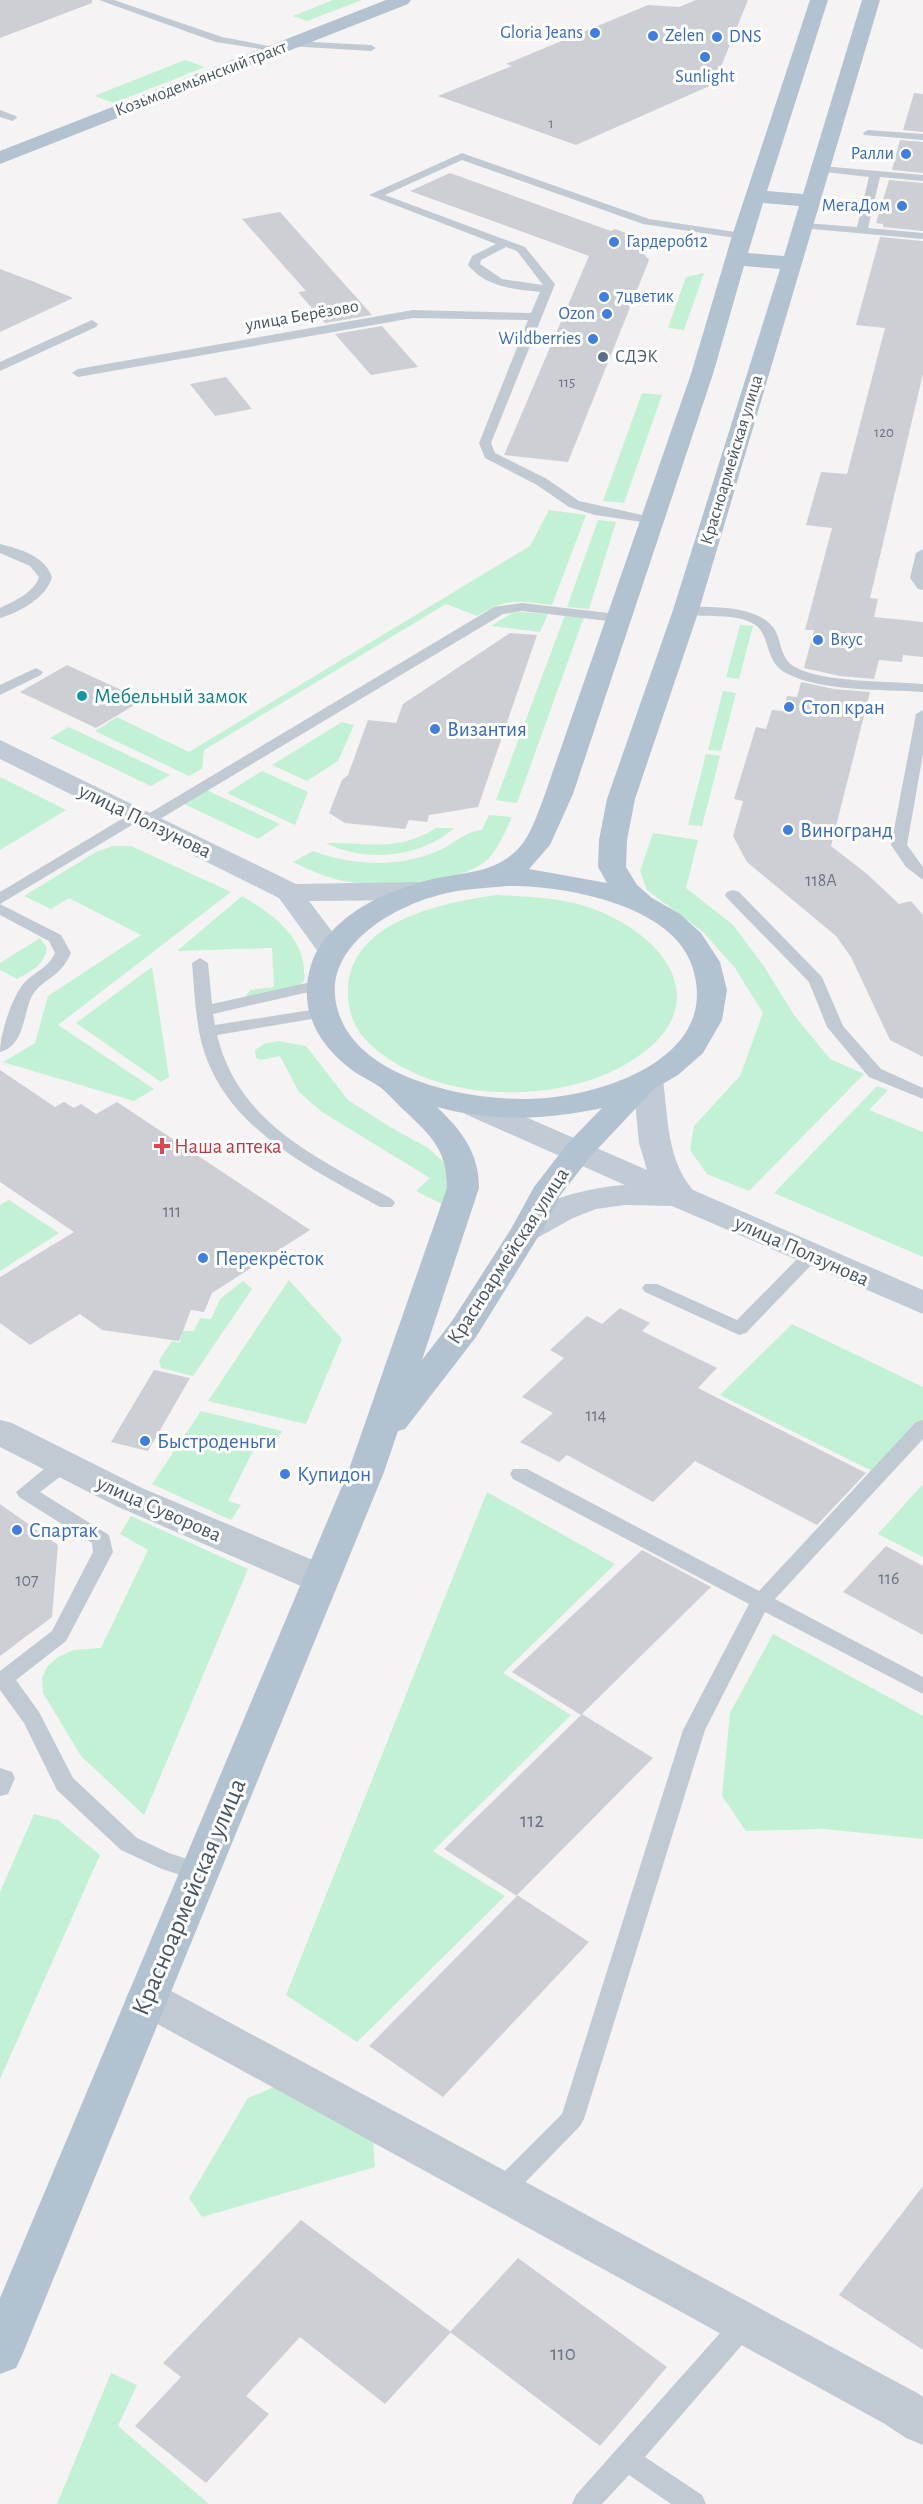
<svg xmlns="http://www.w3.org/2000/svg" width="923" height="2504" font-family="'Alegreya Sans',sans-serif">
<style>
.green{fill:#c3f1d5}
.building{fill:#cdcfd5}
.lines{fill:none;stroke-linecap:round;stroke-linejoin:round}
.lane{fill:#c1cad2;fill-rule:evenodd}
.street{fill:#c1cad2;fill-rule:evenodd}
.secondary{fill:#c1cbd6;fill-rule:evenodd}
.primary{fill:#b3c2d1;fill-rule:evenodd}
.shop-dot{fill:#3f7fe0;stroke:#fff;stroke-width:2}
.service-dot{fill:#5c6f8a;stroke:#fff;stroke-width:2}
.culture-dot{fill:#0f9aa8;stroke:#fff;stroke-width:2}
.health-dot{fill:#e0444e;stroke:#fff;stroke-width:2}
.labels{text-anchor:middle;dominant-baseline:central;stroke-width:6;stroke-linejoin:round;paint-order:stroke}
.far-number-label{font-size:15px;fill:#6b747e}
.far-shop-label{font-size:18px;fill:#366cbe;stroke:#fff;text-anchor:end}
.far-street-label{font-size:18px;fill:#4a5661;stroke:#fff}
.far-service-label{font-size:18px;fill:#4e5e75;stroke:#fff;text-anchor:start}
.number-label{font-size:18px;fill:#6b747e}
.culture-label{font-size:21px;fill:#0d838f;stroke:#fff;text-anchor:start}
.shop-label{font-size:21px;fill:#366cbe;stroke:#fff;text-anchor:start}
.street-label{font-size:21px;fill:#4a5661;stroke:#fff}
.health-label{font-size:21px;fill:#be3a42;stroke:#fff;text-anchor:start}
.near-number-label{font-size:21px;fill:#6b747e}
.near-street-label{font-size:26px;fill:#4a5661;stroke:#fff}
</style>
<rect width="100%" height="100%" fill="#f5f3f3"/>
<path class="green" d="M333 0H362L307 21 293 16Z
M185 60 205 67 114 103 94 96Z
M704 273 684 330 668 328 686 277Z
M642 393 662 395 624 503 603 501Z
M549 510 586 515 552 605C516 601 508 597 477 616L446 604 204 750 202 769 189 776 95 731 117 717 189 752 530 546Z
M598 520 616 522 589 609 567 607Z
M519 612 548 614 540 632 491 626 512 613Z
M565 615 584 617 517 803 496 800Z
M740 625 753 626 739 679 726 677Z
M723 691 736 693 721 751 708 750Z
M342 722 354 725 338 761 307 781 272 765Z
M69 727 170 775 151 786 50 738Z
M706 754 720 756 702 826 688 825Z
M262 771 308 792 295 825 227 793Z
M0 777 66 810 0 850Z
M202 788 280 824 258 839 180 802Z
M489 815 512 817C505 832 498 850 486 861 456 884 386 889 350 882 330 879 311 871 293 862L313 851C353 866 401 868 440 850 455 843 466 831 482 830Z
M436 828H454C421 858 364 863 326 843 368 842 396 853 436 828Z
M653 833 698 840 686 888 733 925 763 965 794 1015 830 1059 864 1074 749 1191 707 1174 690 1150 694 1126 740 1076 763 1013 735 968 703 932 647 890 640 871Z
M113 846H131L231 892 58 1025 154 1089 134 1101 3 1062 35 1043 48 996 141 935 69 898 51 909 24 896 96 852Z
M496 895C530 897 567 897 599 911 677 944 714 1013 626 1064 553 1107 424 1103 364 1038 352 1025 347 1005 348 988 352 920 443 903 496 895Z
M242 896C274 915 308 939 304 981 285 998 270 1007 245 997L250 990 274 987 272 948 177 951Z
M40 938 47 948C44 966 31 971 17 979L0 970V963Z
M152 967 169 1077 161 1082 76 1023Z
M278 1041 306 1046 348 1100 390 1127 428 1148 446 1164 454 1210 416 1191 430 1178 322 1112 299 1092 280 1056 261 1060 256 1058 255 1050 264 1044Z
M877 1086 888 1090 869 1110 923 1132V1257L774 1193Z
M9 1200 59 1233 0 1271V1205Z
M289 1280 342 1339 306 1424 208 1401Z
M243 1281 252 1289 193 1376 161 1368 159 1360 172 1341 180 1343 182 1331H194L200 1318 211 1319 220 1299Z
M792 1324 923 1387V1421L874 1472 720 1395Z
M201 1411 282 1431 271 1450 255 1447 228 1501 241 1505 231 1520 152 1484Z
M923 1484V1557L878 1534Z
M487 1492 615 1564 503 1673 571 1715 433 1851 505 1896 357 2042 286 1995Z
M131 1516 248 1569 144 1815 81 1756 43 1693 42 1678 47 1667 58 1657 74 1650 101 1648 148 1550 120 1534Z
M773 1634 923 1716V1839L824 1829 746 1831 722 1796 730 1713Z
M34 1814 58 1820 100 1855 0 2079V1892Z
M279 2085 373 2140 375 2167 202 2217 189 2198 248 2098Z
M111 2373 137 2385 118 2426 209 2504H57Z"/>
<path class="building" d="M0 0H92V3L0 38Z
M696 0H748L714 84 576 145 438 96 512 66 506 64 648 5 679 7Z
M914 93 923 94V132L903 130Z
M900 140 923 142V173L892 170Z
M450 173 611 231 615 229 626 233 649 260 568 462 504 455 589 256 410 191Z
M889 180 923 183V231L883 227V224L876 223Z
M280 212 372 315 325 323 298 292 306 291 242 219Z
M880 237 923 241V374L870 598 878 599 874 617 923 622V657L903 655 902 662 879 660 874 679 840 676 804 668 814 630H805L832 528 806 525 821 472 847 474 885 328 856 325Z
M0 269 32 281 73 298 0 332Z
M382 326 418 367 371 375 335 334Z
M226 377 252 409 215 416 190 384Z
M510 633 537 635 478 807 429 815 427 822 409 820 405 829 345 823 329 813 342 780 348 775 368 720 396 723 403 704Z
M67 665 143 700 96 728 20 692Z
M801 682 834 689 870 692 831 846 867 874 899 904 911 901 923 915V1057L890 1040 851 957 836 936 747 862 733 836 743 801 734 799 756 727 766 729 772 710 783 711 787 696 797 697Z
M0 1070 55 1107 64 1102 74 1108 81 1104 96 1114 117 1102 310 1230 212 1293 204 1312 191 1310 179 1341 102 1330 80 1314 30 1345 0 1323V1277L74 1232 0 1182Z
M620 1308 650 1323 642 1331 717 1368 698 1388 866 1473 817 1525 695 1461 653 1502 567 1455 559 1462 520 1442 553 1413 522 1397 564 1358 550 1350 587 1316 602 1324Z
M154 1370 190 1378 148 1451 111 1442Z
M0 1504 58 1545 52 1617 0 1656Z
M886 1546 923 1566V1635L843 1592Z
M642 1550 711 1587 582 1714 653 1758 517 1895 589 1942 443 2097 369 2046 517 1896 444 1849 581 1715 512 1672Z
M923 2186V2350L839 2295Z
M301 2220 451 2332 385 2404 300 2337 246 2396 269 2414 206 2483 135 2426 181 2377 163 2363Z
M518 2258 667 2367 600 2446 450 2332Z"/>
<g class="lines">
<path class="lane" d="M99 0H114L222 37 284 49 279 52 216 42Z
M292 41 371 45 376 48 371 51 288 46 287 44Z
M0 110 16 116 17 118 12 121 0 117Z
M868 130 923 134V140L864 135 863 133Z
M462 153 649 219 742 233 748 236 742 239 643 224 462 160 385 195 525 247 555 284 491 443 495 453 547 479 579 501 656 518V524L595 515 569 507 537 485 485 458 479 443 528 320 413 318 78 377 72 373 78 369 413 310 531 313 540 292C513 289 486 287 468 265L472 256 496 244 369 195ZM506 247 517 251 543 285 502 279 480 264 481 260Z
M821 166 923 175V181L880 177 868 228 923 233V239L801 228V224L805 223 857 227 869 177 817 171V167Z
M92 320 98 324 96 327 0 371V362Z
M0 544C20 549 45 556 52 577 47 597 19 613 0 618V608C14 601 34 593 39 577L30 566 0 553Z
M923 549V590L918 589 910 578 916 553Z
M522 603 617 614 624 618 617 622 522 611 503 614 150 825 145 827 137 822 0 904V892L130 814 135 812 143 817 494 607Z
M686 606C713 608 761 604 776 632 782 645 781 659 795 667 824 683 889 681 923 684V692C883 689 821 692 786 673 764 662 771 634 754 624 733 612 704 619 681 613V607Z
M36 668 43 672 41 675 0 695V685Z
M923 710V754L907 845 923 867V880L906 867 891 845 916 714Z
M733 890 739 892 822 977 843 1026 881 1069 923 1088V1099L869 1077 827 1027 809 982 727 898 725 895 727 892Z
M0 904 61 935 71 953C60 979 40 979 31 998 23 1016 24 1046 0 1052 0 1034 12 996 25 982 36 971 48 968 55 953L49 941 0 915Z
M200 958 208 963 212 1004 320 980 326 982 328 985 326 988 213 1014 215 1025 324 1008 332 1013 330 1016 217 1035C239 1125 318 1158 392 1199L395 1203 392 1207H380C305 1165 216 1124 199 1031 195 1009 194 986 192 963Z
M811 1249 820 1255 817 1259 746 1333 739 1335 645 1292 642 1288 645 1284H657L737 1320 805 1251Z
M923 1420V1439L775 1599 923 1677V1694L765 1612 705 1730 584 2119 580 2126 511 2197 502 2201 493 2197 490 2190 493 2183 562 2114 683 1730 749 1604 513 1479 510 1474 513 1469H527L759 1591 916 1422Z
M62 1458 69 1460 72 1465 69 1470 40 1492 109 1535 113 1552 66 1641 16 1680 39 1712 73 1778 137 1838 169 1853 208 1866 211 1872 208 1878 200 1881 162 1869 121 1850 57 1790 24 1723 0 1690V1671L52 1631 93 1552 92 1543 19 1497 16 1492 55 1460Z
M0 1768 12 1772 15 1778 8 1794 0 1796Z
M746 2311 755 2314 758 2322 755 2330 645 2457 702 2495 706 2504H671L629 2475 602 2504H572L576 2495 737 2314Z"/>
<path class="street" d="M0 1420 12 1423 142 1488 334 1569 339 1579 334 1589 321 1593 308 1589 116 1506 0 1447Z
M147 1981 162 1986 919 2394 923 2397V2445L906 2438 885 2424 132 2010 126 1998 132 1986Z"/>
<path class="secondary" d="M0 740 296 884 417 882 427 885 431 891 427 897 417 900 309 901 346 950 341 956 331 959 321 956 279 898 0 759Z
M648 1070 659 1073 663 1080C668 1117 667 1160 693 1190L923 1290V1314L672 1206 625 1205 596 1209 573 1218 539 1237 527 1240 515 1237 511 1229C529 1200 593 1187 625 1185L465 1114 460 1107 465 1100 476 1097 487 1100 647 1170 639 1143 633 1080 637 1073Z"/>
<path class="primary" d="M386 0H411L408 4 0 164V151Z
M810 0H828L767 191 803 194 862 0H880L699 610 635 799 627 840 626 867 637 885 652 898 680 914 701 933 720 962 727 990 722 1020 703 1053 678 1075 654 1089 590 1157 559 1197 543 1229 476 1337 405 1429 398 1431 384 1472 23 2353 16 2368 0 2374V2298L348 1472 447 1188C447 1150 432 1137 406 1112 397 1104 389 1094 380 1087 373 1082 364 1078 356 1073 319 1047 297 1010 311 965 321 933 356 907 385 895 402 888 419 882 437 878 468 872 501 872 523 843 533 829 539 810 545 794L691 374 732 236ZM763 203 799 206 784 256 748 253ZM744 266 780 269 673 610 607 799 599 840 598 867 607 883 529 869 550 845 573 794 713 374ZM508 886C562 885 669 904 691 963 726 1058 599 1098 528 1099 467 1100 358 1079 338 1011 319 949 390 908 439 895 461 889 485 888 508 886ZM437 1107C492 1122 546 1120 602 1108L568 1143 534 1187 511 1229 452 1321 422 1360 479 1188C479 1153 462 1131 437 1107Z"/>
</g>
<g class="shop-dot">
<circle cx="595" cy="33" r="6"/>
<circle cx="653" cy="36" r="6"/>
<circle cx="717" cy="37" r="6"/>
<circle cx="705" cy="57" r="6"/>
<circle cx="906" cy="154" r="6"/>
<circle cx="902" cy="206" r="6"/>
<circle cx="614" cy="242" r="6"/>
<circle cx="604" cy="297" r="6"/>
<circle cx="607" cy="314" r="6"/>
<circle cx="593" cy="339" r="6"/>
<circle cx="818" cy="640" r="6"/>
<circle cx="789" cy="707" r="6"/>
<circle cx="435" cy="729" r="6"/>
<circle cx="788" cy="830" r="6"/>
<circle cx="203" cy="1258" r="6"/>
<circle cx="145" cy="1441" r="6"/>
<circle cx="285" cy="1474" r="6"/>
<circle cx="17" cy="1530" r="6"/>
</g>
<circle class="service-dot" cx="603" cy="357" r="6"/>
<circle class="culture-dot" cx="82" cy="696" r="6"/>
<path class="health-dot" d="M159 1137h6v6h6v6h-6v6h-6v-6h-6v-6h6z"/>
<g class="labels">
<g class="far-number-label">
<text x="551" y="123">1</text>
<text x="567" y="382">115</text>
<text x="884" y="432">120</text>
</g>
<g class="far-shop-label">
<text x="583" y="33">Gloria Jeans</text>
<text x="665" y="36" text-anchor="start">Zelen</text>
<text x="729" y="37" text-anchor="start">DNS</text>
<text x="705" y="77" text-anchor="middle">Sunlight</text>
<text x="894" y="154">Ралли</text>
<text x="890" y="206">МегаДом</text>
<text x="626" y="242" text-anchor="start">Гардероб12</text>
<text x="616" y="297" text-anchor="start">7цветик</text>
<text x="595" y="314">Ozon</text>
<text x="581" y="339">Wildberries</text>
<text x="830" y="640" text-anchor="start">Вкус</text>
</g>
<g class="far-street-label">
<text transform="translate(201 79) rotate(-21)">Козьмодемьянский тракт</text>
<text transform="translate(302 316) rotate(-10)">улица Берёзово</text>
<text transform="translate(732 460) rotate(-73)">Красноармейская улица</text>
</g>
<g class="far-service-label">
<text x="615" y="357">СДЭК</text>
</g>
<g class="number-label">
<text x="821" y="881">118А</text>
<text x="172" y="1212">111</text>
<text x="596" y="1416">114</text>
<text x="889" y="1579">116</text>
<text x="27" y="1581">107</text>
</g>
<g class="culture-label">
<text x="94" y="696">Мебельный замок</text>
</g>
<g class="shop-label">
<text x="801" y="707">Стоп кран</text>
<text x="447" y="729">Византия</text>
<text x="800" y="830">Виногранд</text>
<text x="215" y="1258">Перекрёсток</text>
<text x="157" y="1441">Быстроденьги</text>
<text x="297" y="1474">Купидон</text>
<text x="29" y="1530">Спартак</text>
</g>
<g class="street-label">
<text transform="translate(145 821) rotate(26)">улица Ползунова</text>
<text transform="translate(802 1251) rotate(24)">улица Ползунова</text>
<text transform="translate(508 1256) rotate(-57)">Красноармейская улица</text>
<text transform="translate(159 1509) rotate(24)">улица Суворова</text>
</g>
<g class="health-label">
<text x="174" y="1146">Наша аптека</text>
</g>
<g class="near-number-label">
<text x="532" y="1820">112</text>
<text x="563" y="2353">110</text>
</g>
<g class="near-street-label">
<text transform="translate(189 1897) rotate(-67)">Красноармейская улица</text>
</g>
</g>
</svg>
